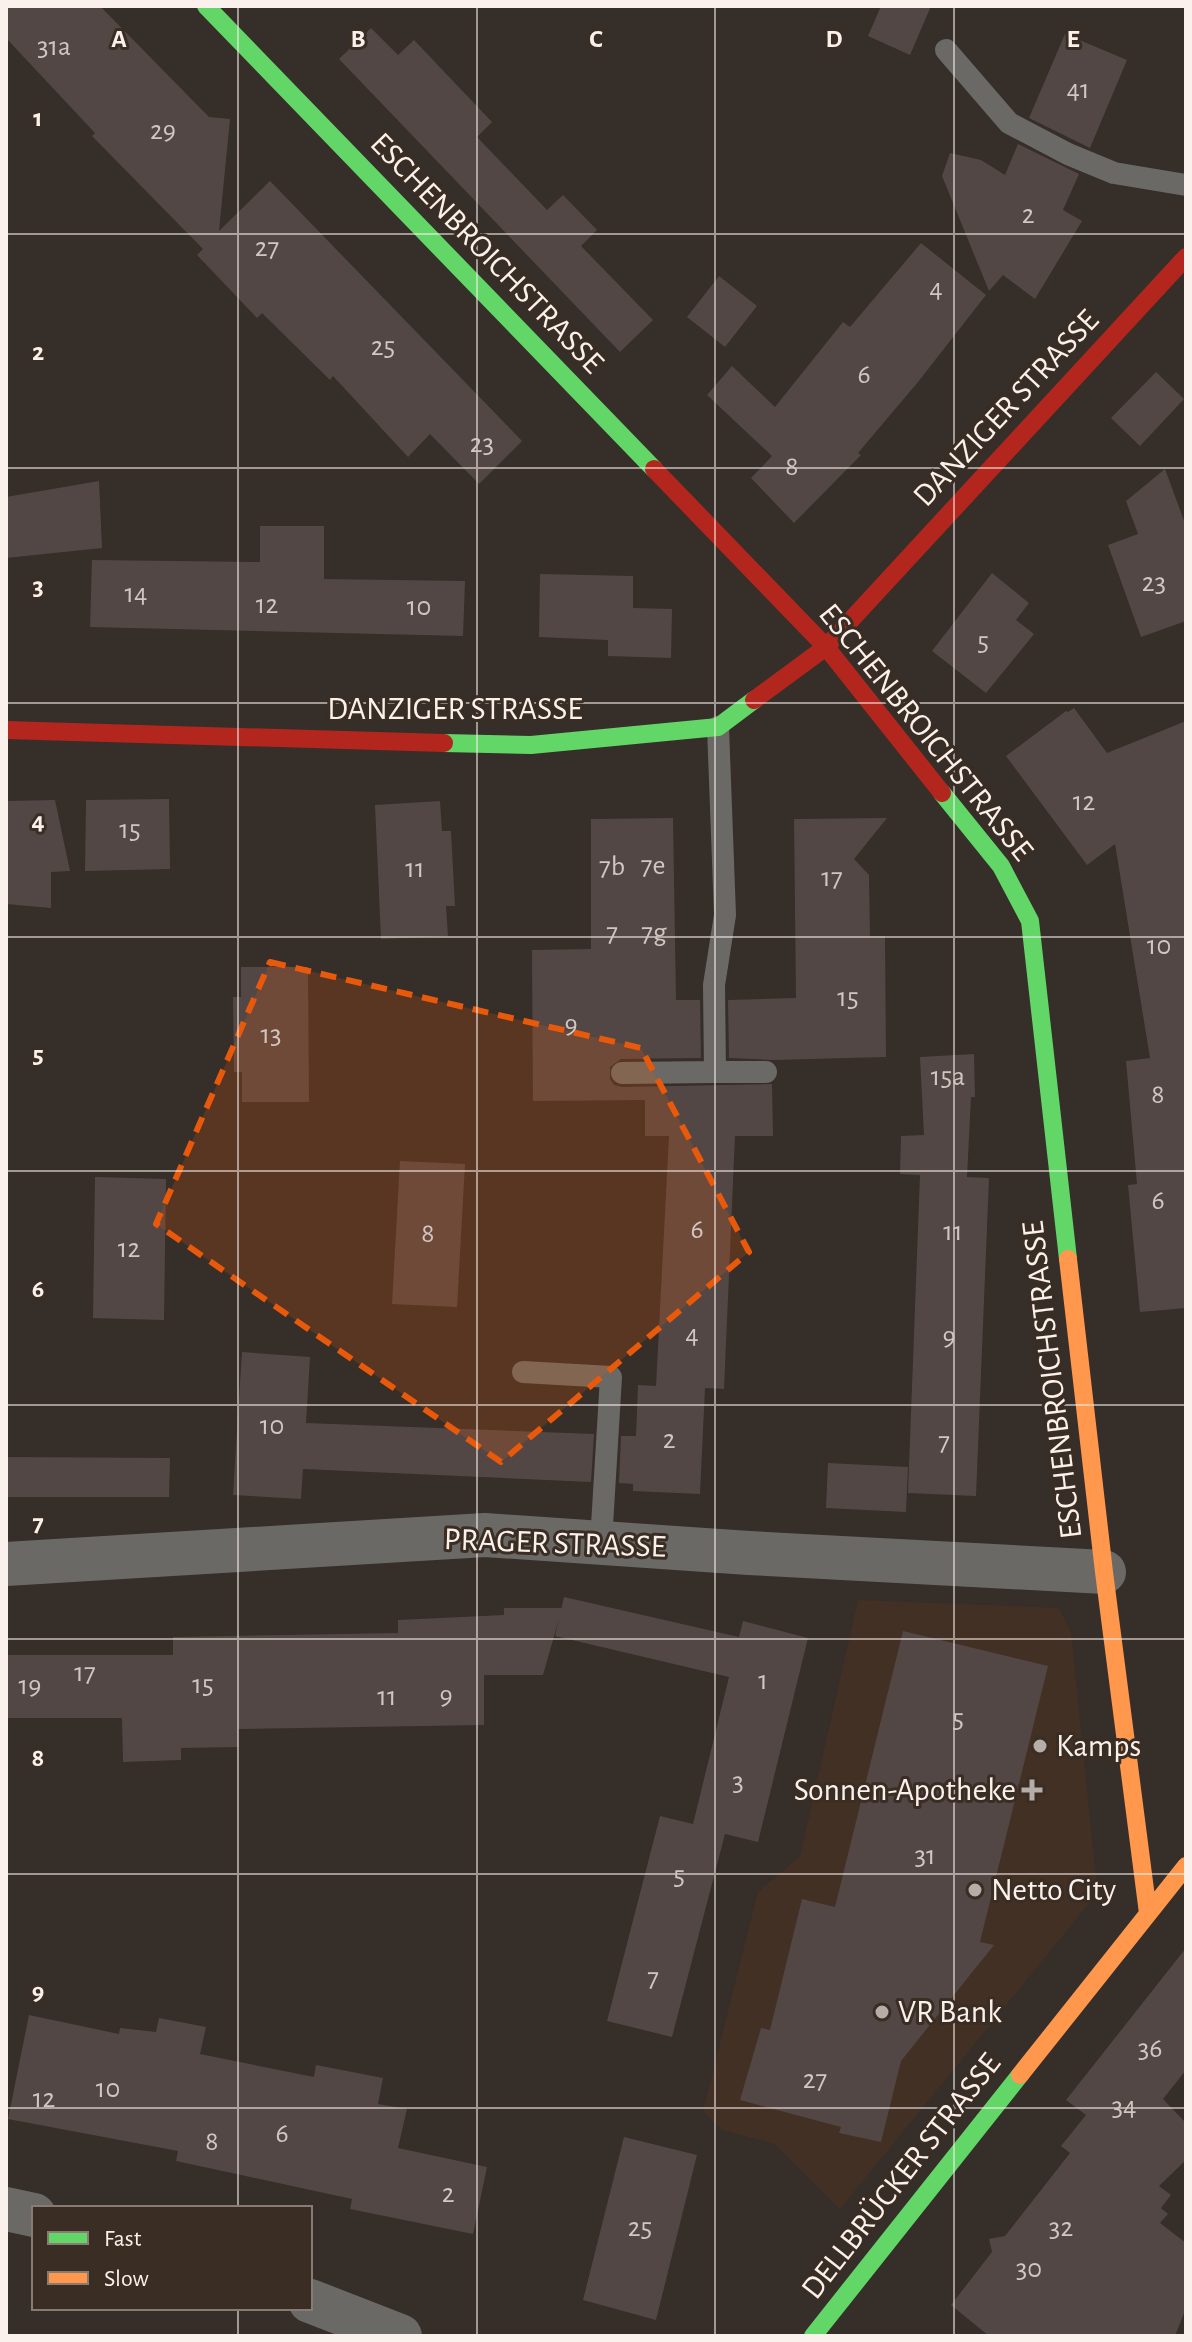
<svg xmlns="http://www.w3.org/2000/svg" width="1192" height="2342" font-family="'Alegreya Sans',sans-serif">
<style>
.built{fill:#423025}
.building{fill:#524744}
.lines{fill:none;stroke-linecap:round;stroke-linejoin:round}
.lane{stroke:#6b6965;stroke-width:22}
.street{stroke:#6b6965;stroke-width:44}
.fast{stroke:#63d668;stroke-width:18}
.slow{stroke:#ff974d;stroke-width:18}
.jam{stroke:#b3261e;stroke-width:18}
.marked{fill:#e8590c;fill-opacity:0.2;stroke:#e8590c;stroke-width:6;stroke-dasharray:16 10;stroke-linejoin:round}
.grid{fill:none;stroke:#fbf1ec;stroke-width:2;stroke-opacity:0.55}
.poi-dot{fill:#b6ada8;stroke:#3a2d24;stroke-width:3}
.labels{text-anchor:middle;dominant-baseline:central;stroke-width:6;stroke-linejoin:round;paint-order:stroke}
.number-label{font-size:28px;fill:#d1c6c2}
.street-label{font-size:32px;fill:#fbf1ec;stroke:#3a2d24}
.poi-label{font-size:32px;fill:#fbf1ec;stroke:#3a2d24;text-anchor:start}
.grid-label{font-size:26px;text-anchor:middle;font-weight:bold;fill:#fbf1ec;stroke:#3a2d24;stroke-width:6;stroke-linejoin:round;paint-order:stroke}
</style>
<rect width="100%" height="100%" fill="#352e29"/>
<path class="built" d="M858 1600 1059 1608 1071 1632 1096 1878 1091 1901 840 2209 775 2144 722 2130 703 2112 758 1892 800 1856Z"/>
<path class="building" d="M6 6H100L209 117 230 119 219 231 270 181 522 441 479 484 430 434 408 457 333 376 330 380 262 313 257 318 197 255 203 249 92 136 95 133 6 38Z
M881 6H931L910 55 868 36Z
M371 28 398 55 414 40 492 122 477 137 547 210 563 195 597 230 581 246 653 320 620 352 339 59Z
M1065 34 1127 60 1090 148 1029 118Z
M1018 144 1079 174 1063 210 1082 221 1035 299 1003 275 989 291 942 176 950 153 981 160 1005 175Z
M921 243 986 295 918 382 858 453 861 455 794 523 751 478 772 456 707 395 732 366 775 407 843 322 850 327Z
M719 276 757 306 725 347 687 317Z
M1156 372 1184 399 1140 446 1111 418Z
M1165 469 1186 526V621L1141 637 1108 545 1138 534 1126 501Z
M99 481 102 548 6 558V497Z
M260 526H324V579L465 581 463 636 90 627 92 560 260 562Z
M992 573 1029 603 1016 620 1034 634 986 693 932 651Z
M540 574 633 576V608L672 609 671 658 608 656V640L539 637Z
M1074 708 1107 753 1186 721V1308L1140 1312 1128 1185 1137 1184 1126 1061 1150 1058 1115 844 1087 865 1006 756 1066 711 1068 712Z
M169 799 170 869 85 871 86 800Z
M55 800 70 871 51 872V908L6 904V801Z
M440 801 442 831H451L455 906H446L448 936 381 939 375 805Z
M673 818 676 1000H700L701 1058 621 1059 610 1067V1079L614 1085 622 1087 772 1084 773 1136H735L724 1389 705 1388 700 1494 633 1491V1484L619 1483 621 1436H636L638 1385 656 1386 669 1136H645V1100L533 1101 532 950 591 949V819Z
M887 818 854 859 869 875 870 936H885L886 1057 773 1060 729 1058 728 1000 796 998 794 819Z
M241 967H308L309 1102H242V1072H234L233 997H241Z
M974 1054 975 1097H971L967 1177 989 1178 976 1496 908 1493 920 1175 900 1174 901 1136 924 1135 920 1057Z
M400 1161 465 1164 457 1307 392 1304Z
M95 1177 166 1179 164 1320 93 1318Z
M242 1352 310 1357 306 1423 594 1434 591 1482 303 1469 301 1499 233 1495Z
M6 1457 170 1458 169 1497H6Z
M828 1463 908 1467 906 1512 826 1508Z
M564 1597 739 1637 743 1621 808 1638 758 1842 725 1834 672 2037 607 2021 660 1816 693 1824 729 1677 555 1636Z
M504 1608H562L543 1675H484V1725L238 1729V1747L181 1748V1760L123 1762 122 1718H6V1655H173V1637L398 1633V1620L504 1615Z
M903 1631 1048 1666 980 1942 994 1945 901 2061 881 2142 839 2133 841 2127 740 2100 761 2028 770 2030 802 1899 835 1907Z
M1186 1948V2070L1163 2099 1186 2123V2160L1159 2186 1171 2195 1161 2208 1168 2214 1160 2223 1186 2243V2308L1175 2336H989L951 2305 992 2252 989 2239 1005 2236 1070 2153 1061 2146 1086 2115 1066 2100Z
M29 2015 119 2034 120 2028 156 2032 159 2018 206 2027 200 2054 314 2077 316 2065 383 2078 378 2104 407 2109 398 2148 487 2167 473 2234 350 2209 352 2199 176 2161 178 2151 8 2119Z
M624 2137 697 2155 656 2320 583 2300Z"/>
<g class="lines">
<path class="lane" d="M946 50 1009 123 1068 154 1114 173 1186 185
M715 1072H766
M622 1073 715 1072 714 985 725 915 718 727
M523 1372 611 1377 601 1542"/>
<path class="street" d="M6 1564 485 1535 749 1553 1104 1572
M6 2209 34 2215
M310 2301 400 2336"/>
<path class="fast" d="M206 6 654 469
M444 743 531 745 718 727 754 700
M942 793 1001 866 1030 921 1068 1259
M813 2336 1020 2075"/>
<path class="slow" d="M1068 1259 1104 1572 1148 1913
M1020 2075 1186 1866"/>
<path class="jam" d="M654 469 826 647 942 793
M754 700 826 647 1186 257
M6 730 444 743"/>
</g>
<path class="marked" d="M270 962 641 1048 749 1252 501 1462 156 1224Z"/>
<path class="grid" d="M238 6V2208M477 6V2336M715 6V2336M954 6V2336M6 234H1186M6 468H1186M6 703H1186M6 937H1186M6 1171H1186M6 1405H1186M6 1639H1186M6 1874H1186M6 2108H1186M238 2308V2336"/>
<g class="poi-dot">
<circle cx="1040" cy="1746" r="8"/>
<path d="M1028 1778h8v8h8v8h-8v8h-8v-8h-8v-8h8z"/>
<circle cx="975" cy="1890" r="8"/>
<circle cx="882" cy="2012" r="8"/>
</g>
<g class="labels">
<g class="number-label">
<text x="54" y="47">31a</text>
<text x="1078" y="90">41</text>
<text x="163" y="131">29</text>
<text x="1028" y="215">2</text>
<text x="267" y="248">27</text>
<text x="936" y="289">4</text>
<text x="383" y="347">25</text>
<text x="864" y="375">6</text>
<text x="482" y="444">23</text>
<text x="792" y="467">8</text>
<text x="1154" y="583">23</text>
<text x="136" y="594">14</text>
<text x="267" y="605">12</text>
<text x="419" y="607">10</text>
<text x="983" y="642">5</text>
<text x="1084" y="802">12</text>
<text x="130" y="830">15</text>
<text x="653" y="866">7e</text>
<text x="612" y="867">7b</text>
<text x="415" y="869">11</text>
<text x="832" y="878">17</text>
<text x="612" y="933">7</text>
<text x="654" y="933">7g</text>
<text x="1159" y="946">10</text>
<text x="848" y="998">15</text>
<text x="571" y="1025">9</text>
<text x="271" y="1035">13</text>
<text x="948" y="1077">15a</text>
<text x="1158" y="1095">8</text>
<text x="1158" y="1201">6</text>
<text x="697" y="1230">6</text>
<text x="953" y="1232">11</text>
<text x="428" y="1234">8</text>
<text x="129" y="1249">12</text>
<text x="692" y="1335">4</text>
<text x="949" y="1337">9</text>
<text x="272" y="1426">10</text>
<text x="669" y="1440">2</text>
<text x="944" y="1442">7</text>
<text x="85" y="1673">17</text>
<text x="763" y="1681">1</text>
<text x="203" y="1685">15</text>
<text x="30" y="1686">19</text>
<text x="446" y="1696">9</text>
<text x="387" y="1697">11</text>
<text x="958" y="1719">5</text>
<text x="738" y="1782">3</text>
<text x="925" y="1856">31</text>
<text x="679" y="1876">5</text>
<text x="653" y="1978">7</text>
<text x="1150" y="2049">36</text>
<text x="815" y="2080">27</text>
<text x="108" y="2089">10</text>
<text x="44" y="2099">12</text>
<text x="1124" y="2107">34</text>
<text x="282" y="2134">6</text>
<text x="212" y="2142">8</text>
<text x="448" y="2194">2</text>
<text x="640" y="2228">25</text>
<text x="1061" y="2228">32</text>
<text x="1029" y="2269">30</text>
</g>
<g class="street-label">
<text transform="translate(487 253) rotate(46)">ESCHENBROICHSTRASSE</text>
<text transform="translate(1006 408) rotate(-47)">DANZIGER STRASSE</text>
<text x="455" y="709">DANZIGER STRASSE</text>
<text transform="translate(926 732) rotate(51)">ESCHENBROICHSTRASSE</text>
<text transform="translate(1052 1380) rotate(-97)">ESCHENBROICHSTRASSE</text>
<text transform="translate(555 1543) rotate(2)">PRAGER STRASSE</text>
<text transform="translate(901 2176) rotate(-52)">DELLBRÜCKER STRASSE</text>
</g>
<g class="poi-label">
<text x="1056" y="1746">Kamps</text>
<text x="1016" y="1790" text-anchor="end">Sonnen-Apotheke</text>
<text x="991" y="1890">Netto City</text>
<text x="898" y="2012">VR Bank</text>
</g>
</g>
<g class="grid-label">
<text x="119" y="47">A</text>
<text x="358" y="47">B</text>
<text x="596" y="47">C</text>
<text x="834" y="47">D</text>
<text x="1073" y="47">E</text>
<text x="38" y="126">1</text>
<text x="38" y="360">2</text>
<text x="38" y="595">3</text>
<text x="38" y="829">4</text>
<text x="38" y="1063">5</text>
<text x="38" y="1297">6</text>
<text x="38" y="1531">7</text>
<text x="38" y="1766">8</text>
<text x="38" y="2000">9</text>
</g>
<rect width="1192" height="2342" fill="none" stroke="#fbf1ec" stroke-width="16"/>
<rect x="32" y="2206" width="280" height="104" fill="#3a2d24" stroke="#877b74" stroke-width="2"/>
<rect x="48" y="2232" width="40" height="12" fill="#63d668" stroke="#877b74" stroke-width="2"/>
<text x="104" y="2246" font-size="24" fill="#fbf1ec">Fast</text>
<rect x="48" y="2272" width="40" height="12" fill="#ff974d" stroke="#877b74" stroke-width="2"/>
<text x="104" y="2286" font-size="24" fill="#fbf1ec">Slow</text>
</svg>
